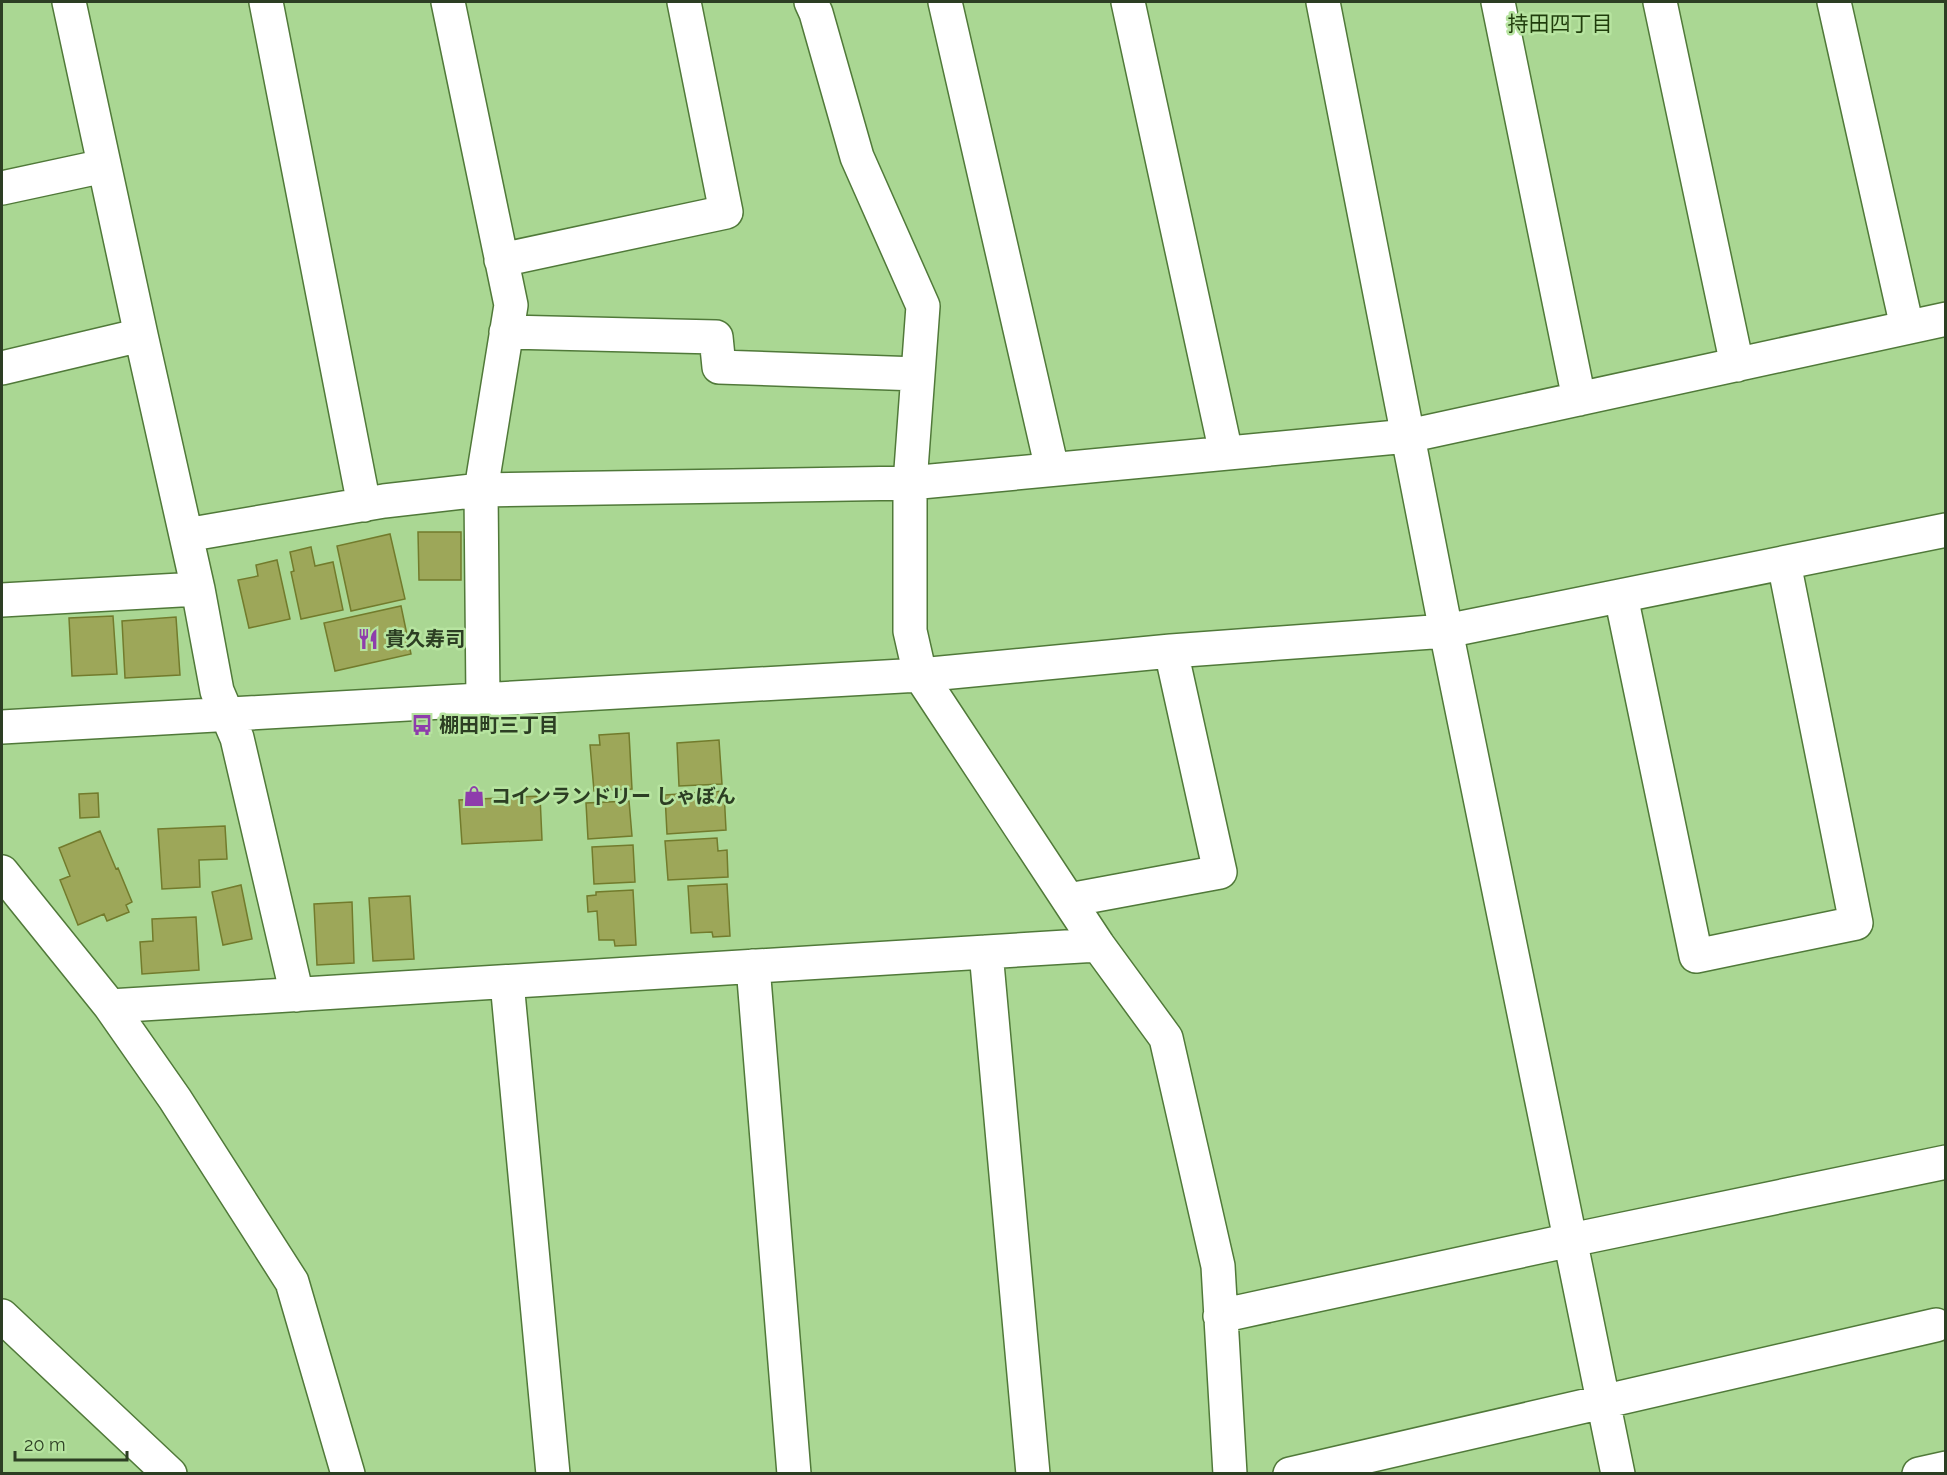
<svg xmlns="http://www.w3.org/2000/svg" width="1947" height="1475" font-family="Raleway,'Noto Sans JP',sans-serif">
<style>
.building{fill:#9da759;stroke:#727b2c;stroke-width:1.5}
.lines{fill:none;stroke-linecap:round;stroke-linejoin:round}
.minor-casing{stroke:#507939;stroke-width:36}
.minor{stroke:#fff;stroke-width:33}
.labels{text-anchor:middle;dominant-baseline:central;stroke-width:5;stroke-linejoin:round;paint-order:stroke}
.poi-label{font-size:20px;font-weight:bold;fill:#2c3e23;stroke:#b7e4a0;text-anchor:start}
.neighbourhood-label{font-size:21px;fill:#1f3c0b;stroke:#b7e4a0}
</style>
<rect width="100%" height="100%" fill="#aad793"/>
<path class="building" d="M418 532H461V580H419Z
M390 534 405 599 351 611 337 546Z
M311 547 315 566 333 562 343 610 301 619 291 572 294 571 290 552Z
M277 560 290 619 249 628 238 580 258 576 256 565Z
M401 606 411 654 335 671 324 623Z
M113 616 117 674 72 676 69 618Z
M176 617 180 675 125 678 122 621Z
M629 733 632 789 594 791 590 745H600L599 735Z
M719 740 722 784 679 786 677 743Z
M724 791 726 830 667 834 665 795Z
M98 793 99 817 80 818 79 794Z
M540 796 542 840 462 844 459 800Z
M629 801 632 836 588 839 586 803Z
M225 826 227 859 199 860 200 887 162 889 158 829Z
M100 831 116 869 118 868 132 902 126 905 129 912 107 921 104 914 78 925 60 880 70 876 59 848Z
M717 838 718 851 727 850 728 877 668 880 665 841Z
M633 845 635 882 594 884 592 847Z
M727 884 730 936 713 937 712 932 691 933 688 886Z
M241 885 252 939 223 945 212 892Z
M633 890 636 945 615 946 614 940H599L597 911 588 912 587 896 596 895V892Z
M410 896 414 959 373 961 369 898Z
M352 902 354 963 317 965 314 904Z
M196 917 199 970 142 974 140 942 153 941 152 919Z"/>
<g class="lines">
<defs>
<path id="minor" d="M69 2 141 335 198 589 217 691 237 738 297 995
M266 2 364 505
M448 2 511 305 481 490 483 700
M811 2 816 13 857 157 923 306 910 483V631L920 675 1098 945 1166 1038 1218 1266 1230 1474
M945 2 1052 469
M1128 2 1226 453
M1323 2 1446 631 1618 1474
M1498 2 1579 399
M1660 2 1737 365
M1834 2 1907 327
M2 188 104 166
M501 260 726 212 684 2
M506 332 716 337 719 367 918 374
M2 368 141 335
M186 535 384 501 481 490 910 483 1408 436 1946 319
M1621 596 1696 956 1856 923 1784 563
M2 600 198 589
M2 727 920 675 1171 651 1446 631 1946 530
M2 872 110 1006 175 1099 292 1282 348 1474
M1069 900 1220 872 1171 651
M986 952 1033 1474
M753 966 794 1474
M507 982 553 1474
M110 1006 1098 945
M2 1316 170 1474
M1220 1316 1571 1240 1946 1162
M1290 1474 1936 1325
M1919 1474 1946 1468"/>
</defs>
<use href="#minor" class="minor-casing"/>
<use href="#minor" class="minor"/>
</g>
<defs>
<symbol id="restaurant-bare" viewBox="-9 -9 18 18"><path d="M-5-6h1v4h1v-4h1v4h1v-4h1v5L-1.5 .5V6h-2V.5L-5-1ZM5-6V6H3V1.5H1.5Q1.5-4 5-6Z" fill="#8e3dac" stroke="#b7e4a0" stroke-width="2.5" paint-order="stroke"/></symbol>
<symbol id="bus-bare" viewBox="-9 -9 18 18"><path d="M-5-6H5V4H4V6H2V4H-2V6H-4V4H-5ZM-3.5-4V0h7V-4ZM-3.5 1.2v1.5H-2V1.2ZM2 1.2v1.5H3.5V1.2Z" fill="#8e3dac" stroke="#b7e4a0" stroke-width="2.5" paint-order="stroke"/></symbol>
<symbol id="shop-bare" viewBox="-9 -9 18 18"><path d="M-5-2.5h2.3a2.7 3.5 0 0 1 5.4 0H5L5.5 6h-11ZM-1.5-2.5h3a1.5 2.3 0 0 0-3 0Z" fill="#8e3dac" stroke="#b7e4a0" stroke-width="2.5" paint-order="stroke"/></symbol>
</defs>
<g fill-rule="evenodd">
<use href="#restaurant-bare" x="353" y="624" width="30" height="30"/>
<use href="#bus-bare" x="407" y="710" width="30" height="30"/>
<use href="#shop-bare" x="459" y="781" width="30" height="30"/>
</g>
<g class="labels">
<g class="poi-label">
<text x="385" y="639">貴久寿司</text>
<text x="439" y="725">棚田町三丁目</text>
<text x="491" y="796">コインランドリー しゃぼん</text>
</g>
<g class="neighbourhood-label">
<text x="1560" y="23">持田四丁目</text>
</g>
</g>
<rect width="1947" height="1475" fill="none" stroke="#2c3e23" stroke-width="6"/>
<path d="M15 1451v9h112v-9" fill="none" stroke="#2c3e23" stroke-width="3"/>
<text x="24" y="1451" font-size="18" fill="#2c3e23" stroke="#b7e4a0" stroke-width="4.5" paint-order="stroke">20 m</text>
</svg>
